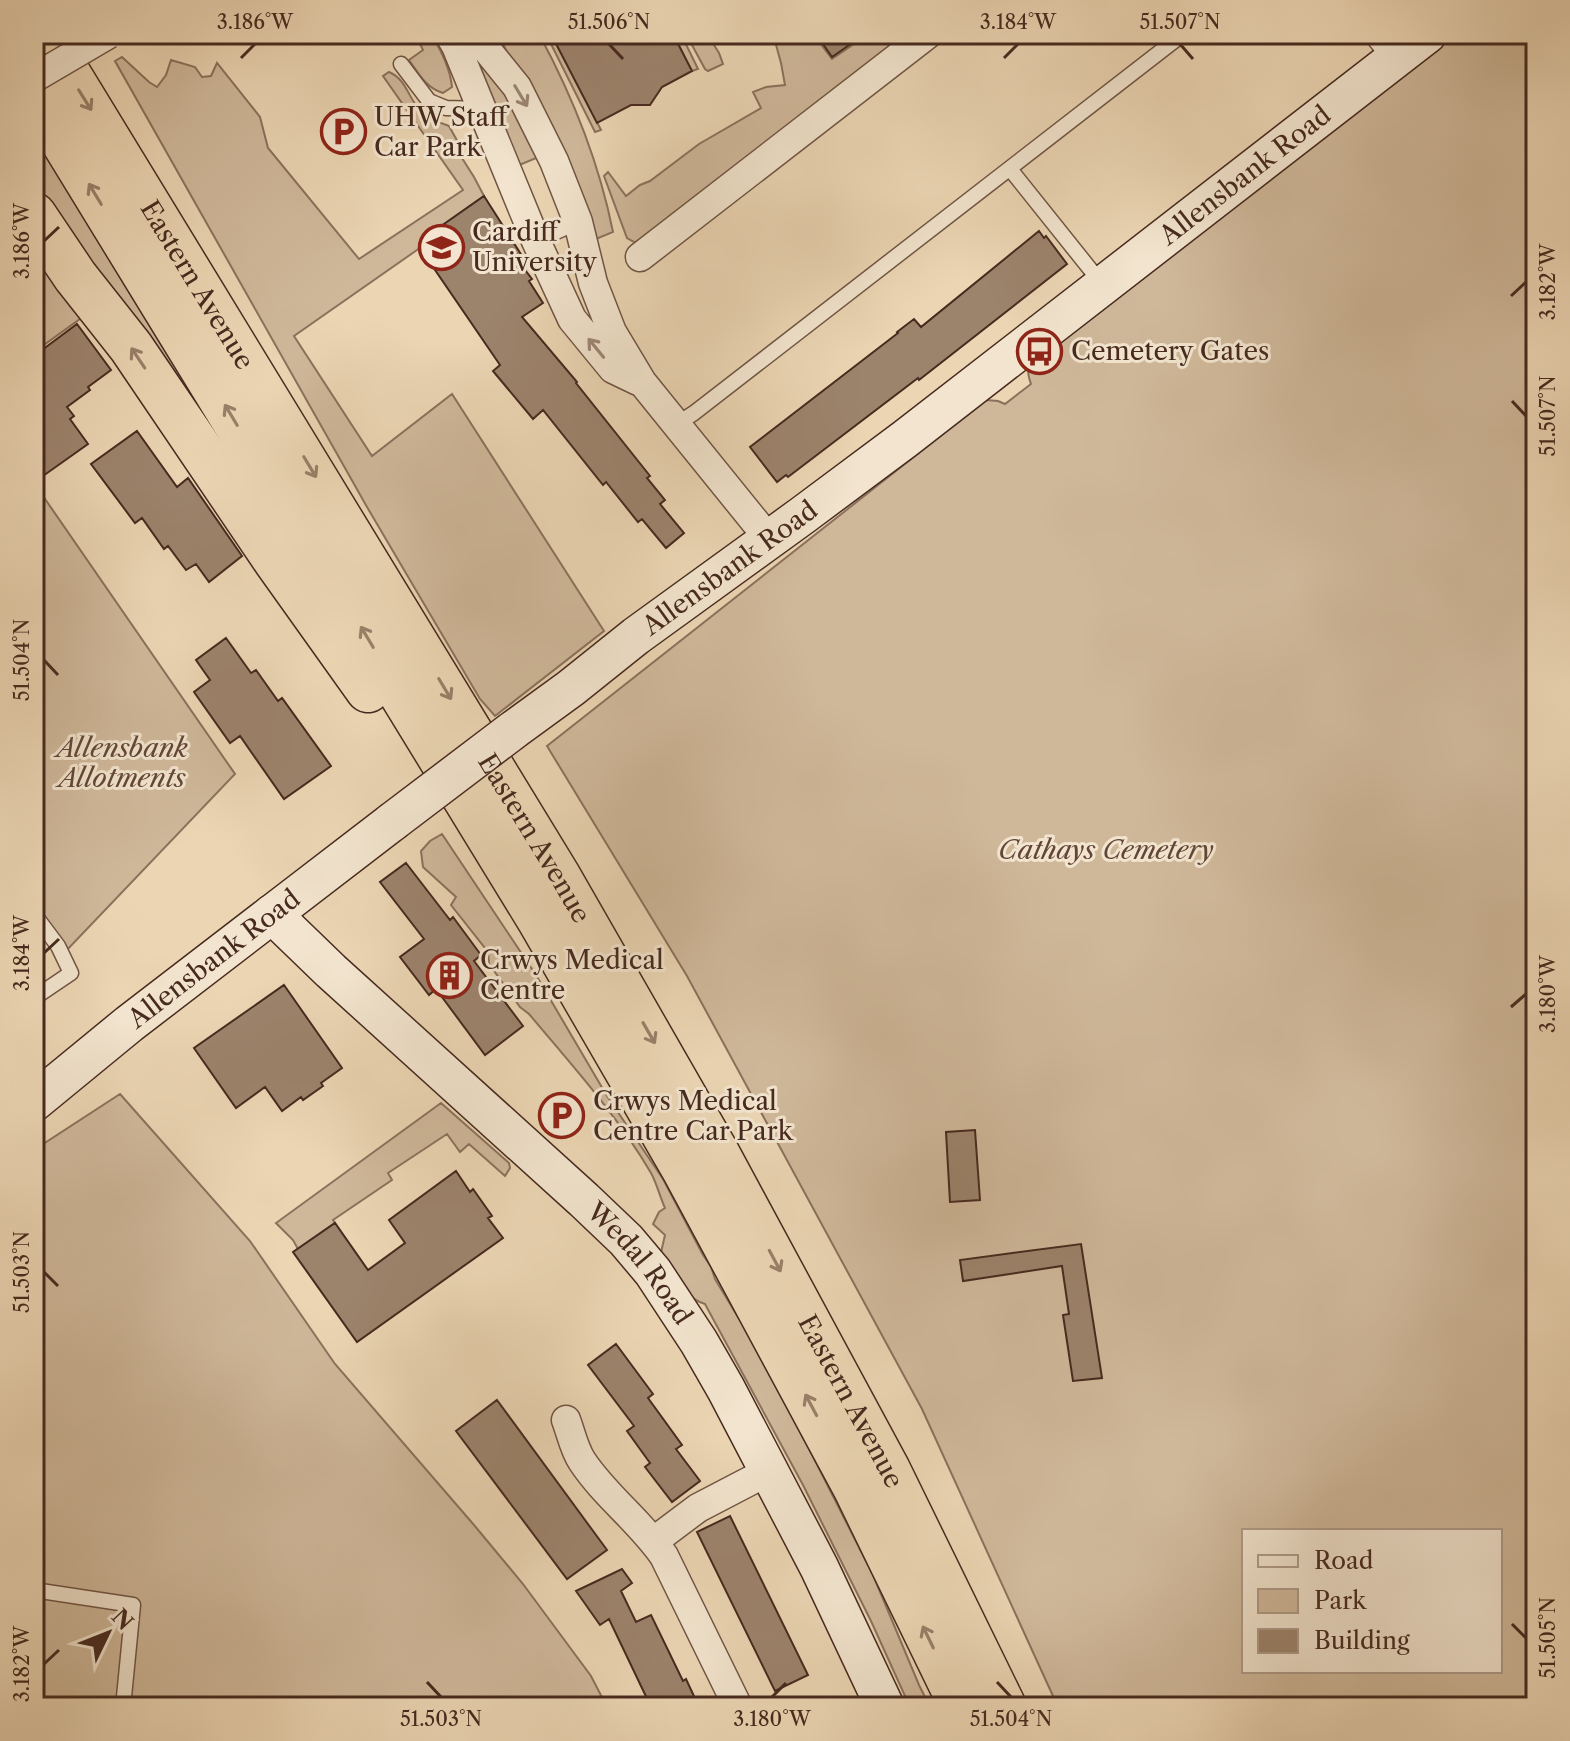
<svg xmlns="http://www.w3.org/2000/svg" width="1570" height="1741" font-family="'Libre Caslon Text',serif">
<style>
.green{fill:#cfb89a;stroke:#8b715c;stroke-width:2;fill-rule:evenodd}
.building{fill:#9c836c;stroke:#472a1f;stroke-width:2}
.lines{fill:none;stroke-linecap:round;stroke-linejoin:round}
.lane-casing{stroke:#705544;stroke-width:17}
.street-casing{stroke:#705544;stroke-width:31}
.secondary-casing{stroke:#472a1f;stroke-width:41}
.highway-casing{stroke:#472a1f;stroke-width:47}
.lane{stroke:#f2e4ce;stroke-width:14}
.street{stroke:#f2e4ce;stroke-width:28}
.secondary{stroke:#f2e4ce;stroke-width:38}
.highway{stroke:#ebd5b3;stroke-width:44}
.street-bridge-casing{stroke:#705544;stroke-width:31;stroke-linecap:butt}
.secondary-bridge-casing{stroke:#472a1f;stroke-width:41;stroke-linecap:butt}
.street-bridge{stroke:#f2e4ce;stroke-width:28}
.secondary-bridge{stroke:#f2e4ce;stroke-width:38}
.oneway{stroke:#9c8776}
.oneway2{stroke:#998069}
.ticks{fill:none;stroke:#472a1f;stroke-width:3}
.labels{text-anchor:middle;dominant-baseline:central;stroke-width:6;stroke-linejoin:round;paint-order:stroke}
.poi-label{font-size:26px;fill:#472a1f;stroke:#f2e4ce;text-anchor:start}
.street-label{font-size:26px;fill:#472a1f;stroke:#f2e4ce}
.park-label{font-size:26px;font-style:italic;fill:#624638;stroke:#f2e4ce}
.neatline{fill:none;stroke:#472a1f;stroke-width:3}
.ticks-label{font-size:20px;text-anchor:middle;fill:#472a1f}
</style>
<rect width="100%" height="100%" fill="#ebd5b3"/>
<filter id="stains"><feTurbulence type="fractalNoise" baseFrequency=".0025" numOctaves="4"/><feColorMatrix values="0 0 0 0 .2 0 0 0 0 .09 0 0 0 0 .02 0 0 0 .5 -.17"/></filter>
<radialGradient id="worn" r=".72"><stop offset=".6" stop-color="#630" stop-opacity="0"/><stop offset="1" stop-color="#630" stop-opacity=".3"/></radialGradient>
<path class="green" d="M415 34H431C441 50 450 68 452 87L443 93C426 88 419 74 409 60L423 50Z
M504 34H539C573 97 599 162 613 232L596 239 503 44 506 39Z
M546 34H551L601 130 595 132Z
M673 34H681L698 69 692 71Z
M686 34H707L719 53 723 64 708 71 705 69Z
M773 34H813L832 59 869 34H916L636 243 627 238 604 176 608 172 626 196 640 185 650 181 699 144 761 108 753 92 766 87 785 85 781 63Z
M1456 34H1536V1707H1058L922 1409 687 976 547 746 986 400 998 401 1005 404 1031 384C1028 375 1026 370 1033 364ZM1244 1531H1500V1671H1244Z
M122 57 149 82 157 87 166 75 171 60 195 67 202 77 211 76 217 63 260 117 268 148 359 259 463 190 383 76 389 72C406 79 408 97 419 109 427 118 439 122 449 126L459 144 455 147 474 177 484 196 425 238 427 243 294 336 372 456 452 394 604 631 495 716 480 699 367 507 115 61Z
M488 64 541 156 517 166 477 71Z
M34 133 283 540 276 545 34 184Z
M34 250 84 316 34 352Z
M34 483 235 774 65 952 34 914Z
M442 834 536 975 607 1096 663 1179 703 1255 711 1267 715 1279 764 1360 873 1575 919 1685 930 1707H910L871 1621 803 1485 705 1304C684 1297 672 1277 659 1261L665 1235 653 1224 659 1212 665 1208C660 1197 657 1184 651 1173 618 1116 571 1064 529 1014L520 1007 489 964 488 952 451 905 456 897 423 867 421 851 430 841Z
M120 1094 250 1241 335 1364 474 1525 523 1584 591 1676 607 1707H34V1150Z
M441 1103 509 1163 510 1168 505 1176 469 1144 460 1152 447 1134 388 1173 392 1180 333 1220 335 1223 298 1249 293 1240 276 1223Z"/>
<path class="building" d="M551 34H673L692 71 662 87 650 105H631L597 123Z
M816 34H865L832 57Z
M484 196 524 259 519 262 532 279 529 281 543 303 522 317 577 382 576 383 650 476 647 478 665 500 660 504 684 533 666 548 642 519 638 522 606 482 603 485 543 410 533 419 493 371 500 365 420 248 427 243 424 238Z
M1039 231 1044 238 1046 236 1067 264 919 380 918 378 788 477 786 475 777 482 750 447 898 333 897 332 914 319 921 327Z
M77 324 111 370 88 387 90 390 67 407 74 416 70 419 88 444 43 476 34 465V356Z
M137 431 177 487 188 478 242 556 209 582 196 564 186 570 168 546 164 549 142 518 135 523 91 464Z
M226 638 251 673 256 670 278 701 282 698 331 766 284 799 240 736 230 743 194 692 210 680 196 660Z
M406 863 450 920 453 917 481 955 474 961 523 1026 485 1055 436 989 429 995 400 957 424 939 380 882Z
M284 985 342 1068 321 1083 323 1086 303 1100 301 1097 282 1111 265 1087 236 1108 194 1048Z
M975 1130 980 1200 950 1202 946 1132Z
M456 1171 470 1192 473 1189 492 1216 488 1218 503 1238 357 1342 293 1252 335 1223 368 1270 405 1243 389 1220Z
M1081 1244 1102 1378 1073 1381 1063 1315 1069 1314 1062 1266 963 1281 960 1260Z
M616 1344 653 1394 648 1398 682 1445 676 1449 700 1481 672 1502 645 1467 650 1463 627 1431 634 1426 588 1365Z
M497 1400 607 1550 567 1579 456 1431Z
M730 1516 808 1675 775 1691 697 1532Z
M622 1569 632 1583 621 1591 636 1622 651 1615 683 1681 686 1679 699 1707H651L609 1619 600 1625 576 1591Z"/>
<g class="lines">
<defs>
<path id="lane" d="M401 64 429 101 446 108 481 109
M1010 169 1102 284
M536 241 578 222
M677 424 694 413 1183 34
M34 914 58 946 71 973 34 998
M34 1590 133 1605 123 1707"/>
<path id="street" d="M449 34 456 46 536 241 572 319 613 369 638 381
M474 34 517 87 554 161 578 222 593 283 612 332 642 382 769 539
M1379 34 1398 58
M640 257 928 34
M566 1420C571 1433 574 1449 582 1461 605 1496 640 1521 664 1556L738 1707
M654 1541 698 1508 769 1471"/>
<g id="secondary">
<path id="s1" d="M512 731 571 688 636 636 803 515 905 439 1427 34"/>
<path id="s2" d="M272 914 331 971 584 1200 626 1240 653 1272 699 1342 726 1389 819 1567 885 1707"/>
<path id="s3" d="M34 1102 129 1024 392 822"/>
</g>
<g id="highway">
<path id="s4" d="M44 34 558 876 718 1155 888 1470 1004 1707"/>
<path d="M34 94 539 919 685 1171 855 1487 962 1707"/>
<path d="M34 215 75 276 131 347 276 561 368 690"/>
</g>
</defs>
<use href="#lane" class="lane-casing"/>
<use href="#street" class="street-casing"/>
<use href="#secondary" class="secondary-casing"/>
<use href="#highway" class="highway-casing"/>
<use href="#lane" class="lane"/>
<use href="#street" class="street"/>
<use href="#secondary" class="secondary"/>
<use href="#highway" class="highway"/>
<defs>
<path id="street-bridge" d="M34 78 109 34"/>
<path id="secondary-bridge" d="M392 822 512 731"/>
</defs>
<use href="#street-bridge" class="street-bridge-casing"/>
<use href="#secondary-bridge" class="secondary-bridge-casing"/>
<use href="#street-bridge" class="street-bridge"/>
<use href="#secondary-bridge" class="secondary-bridge"/>
</g>
<defs><path id="oneway-shaft" d="M-6 0H5M1.5-3L5.5 0L1.5 3" fill="none" stroke-width="1.6" stroke-linecap="round" stroke-linejoin="round" transform="scale(2)"/></defs>
<g class="oneway">
<use href="#oneway-shaft" transform="translate(521 96) rotate(59)"/>
<use href="#oneway-shaft" transform="translate(596 348) rotate(-129)"/>
</g>
<g class="oneway2">
<use href="#oneway-shaft" transform="translate(85 100) rotate(58)"/>
<use href="#oneway-shaft" transform="translate(95 194) rotate(-121)"/>
<use href="#oneway-shaft" transform="translate(138 358) rotate(-124)"/>
<use href="#oneway-shaft" transform="translate(231 415) rotate(-121)"/>
<use href="#oneway-shaft" transform="translate(310 467) rotate(59)"/>
<use href="#oneway-shaft" transform="translate(367 637) rotate(-121)"/>
<use href="#oneway-shaft" transform="translate(445 689) rotate(59)"/>
<use href="#oneway-shaft" transform="translate(649 1033) rotate(60)"/>
<use href="#oneway-shaft" transform="translate(775 1261) rotate(62)"/>
<use href="#oneway-shaft" transform="translate(811 1405) rotate(-118)"/>
<use href="#oneway-shaft" transform="translate(928 1637) rotate(-116)"/>
</g>
<path class="ticks" d="M609 44 623 59M1180 44 1193 59M241 58 255 44M1004 58 1018 44M44 241 59 227M1511 296 1526 282M1512 401 1526 416M44 660 58 675M44 953 59 939M1511 1007 1526 994M44 1272 58 1286M1512 1624 1526 1638M44 1664 59 1650M427 1682 441 1697M997 1682 1011 1697M772 1697 786 1683"/>
<defs>
<symbol id="parking-ring" viewBox="-11 -11 22 22"><circle r="9.5" fill="#f2e4ce" stroke="#8f2418" stroke-width="1.5"/><path d="M-3.5-5.5H1a3.5 3.5 0 0 1 0 7H-1V5.5H-3.5ZM-1-3.4V-.6H.8a1.4 1.4 0 0 0 0-2.8Z" fill="#8f2418"/></symbol>
<symbol id="university-ring" viewBox="-11 -11 22 22"><circle r="9.5" fill="#f2e4ce" stroke="#8f2418" stroke-width="1.5"/><path d="M0-5L7-2L0 1L-7-2ZM-4 1L0 2.5L4 1V4Q0 6-4 4Z" fill="#8f2418"/></symbol>
<symbol id="bus-ring" viewBox="-11 -11 22 22"><circle r="9.5" fill="#f2e4ce" stroke="#8f2418" stroke-width="1.5"/><path d="M-5-6H5V4H4V6H2V4H-2V6H-4V4H-5ZM-3.5-4V0h7V-4ZM-3.5 1.2v1.5H-2V1.2ZM2 1.2v1.5H3.5V1.2Z" fill="#8f2418"/></symbol>
<symbol id="building-ring" viewBox="-11 -11 22 22"><circle r="9.5" fill="#f2e4ce" stroke="#8f2418" stroke-width="1.5"/><path d="M-4-6H4V6H1V3H-1V6H-4ZM-2.5-4.3h1.7v1.8h-1.7ZM.8-4.3h1.7v1.8H.8ZM-2.5-1h1.7V.8h-1.7ZM.8-1h1.7V.8H.8Z" fill="#8f2418"/></symbol>
</defs>
<g fill-rule="evenodd">
<use href="#parking-ring" x="318" y="106" width="51" height="51"/>
<use href="#university-ring" x="416" y="222" width="51" height="51"/>
<use href="#bus-ring" x="1014" y="326" width="51" height="51"/>
<use href="#building-ring" x="424" y="950" width="51" height="51"/>
<use href="#parking-ring" x="536" y="1090" width="51" height="51"/>
</g>
<g class="labels">
<g class="poi-label">
<text x="374" y="117">UHW Staff<tspan x="374" dy="30">Car Park</tspan></text>
<text x="472" y="232">Cardiff<tspan x="472" dy="30">University</tspan></text>
<text x="1071" y="351">Cemetery Gates</text>
<text x="480" y="960">Crwys Medical<tspan x="480" dy="30">Centre</tspan></text>
<text x="593" y="1101">Crwys Medical<tspan x="593" dy="30">Centre Car Park</tspan></text>
</g>
<g class="street-label">
<text stroke="none"><textPath href="#s1" startOffset="920">Allensbank Road</textPath></text>
<text stroke="none"><textPath href="#s4" startOffset="294">Eastern Avenue</textPath></text>
<text stroke="none"><textPath href="#s1" startOffset="272">Allensbank Road</textPath></text>
<text stroke="none"><textPath href="#s4" startOffset="942">Eastern Avenue</textPath></text>
<text stroke="none"><textPath href="#s3" startOffset="230">Allensbank Road</textPath></text>
<text stroke="none"><textPath href="#s2" startOffset="508">Wedal Road</textPath></text>
<text stroke="none"><textPath href="#s4" startOffset="1588">Eastern Avenue</textPath></text>
</g>
<g class="park-label">
<text x="122" y="748">Allensbank<tspan x="122" dy="30">Allotments</tspan></text>
<text x="1106" y="850">Cathays Cemetery</text>
</g>
</g>
<rect width="1570" height="1741" fill="none" stroke="#ebd5b3" stroke-width="88"/>
<rect x="1242" y="1529" width="260" height="144" fill="#f2e4ce" stroke="#ae9a88" stroke-width="2"/>
<rect x="1258" y="1555" width="40" height="12" fill="#f2e4ce" stroke="#ae9a88" stroke-width="2"/>
<text x="1314" y="1569" font-size="24" fill="#472a1f">Road</text>
<rect x="1258" y="1589" width="40" height="24" fill="#cfb89a" stroke="#ae9a88" stroke-width="2"/>
<text x="1314" y="1609" font-size="24" fill="#472a1f">Park</text>
<rect x="1258" y="1629" width="40" height="24" fill="#9c836c" stroke="#ae9a88" stroke-width="2"/>
<text x="1314" y="1649" font-size="24" fill="#472a1f">Building</text>
<g transform="translate(108 1633) rotate(47)" stroke="#f2e4ce" stroke-width="6" paint-order="stroke">
<path d="M0-6L14 30L0 20L-14 30Z" fill="#472a1f"/>
<text y="-12" font-size="22" font-weight="bold" text-anchor="middle" fill="#472a1f">N</text>
</g>
<rect x="44" y="44" width="1482" height="1653" class="neatline"/>
<g class="ticks-label">
<text x="255" y="29">3.186°W</text>
<text x="609" y="29">51.506°N</text>
<text x="1018" y="29">3.184°W</text>
<text x="1180" y="29">51.507°N</text>
<text transform="translate(22 241) rotate(-90)" y="7">3.186°W</text>
<text transform="translate(1548 282) rotate(-90)" y="7">3.182°W</text>
<text transform="translate(1548 416) rotate(-90)" y="7">51.507°N</text>
<text transform="translate(22 660) rotate(-90)" y="7">51.504°N</text>
<text transform="translate(22 953) rotate(-90)" y="7">3.184°W</text>
<text transform="translate(1548 994) rotate(-90)" y="7">3.180°W</text>
<text transform="translate(22 1272) rotate(-90)" y="7">51.503°N</text>
<text transform="translate(1548 1638) rotate(-90)" y="7">51.505°N</text>
<text transform="translate(22 1664) rotate(-90)" y="7">3.182°W</text>
<text x="441" y="1726">51.503°N</text>
<text x="772" y="1726">3.180°W</text>
<text x="1011" y="1726">51.504°N</text>
</g>
<rect width="100%" height="100%" filter="url(#stains)"/>
<rect width="100%" height="100%" fill="url(#worn)"/>
</svg>
